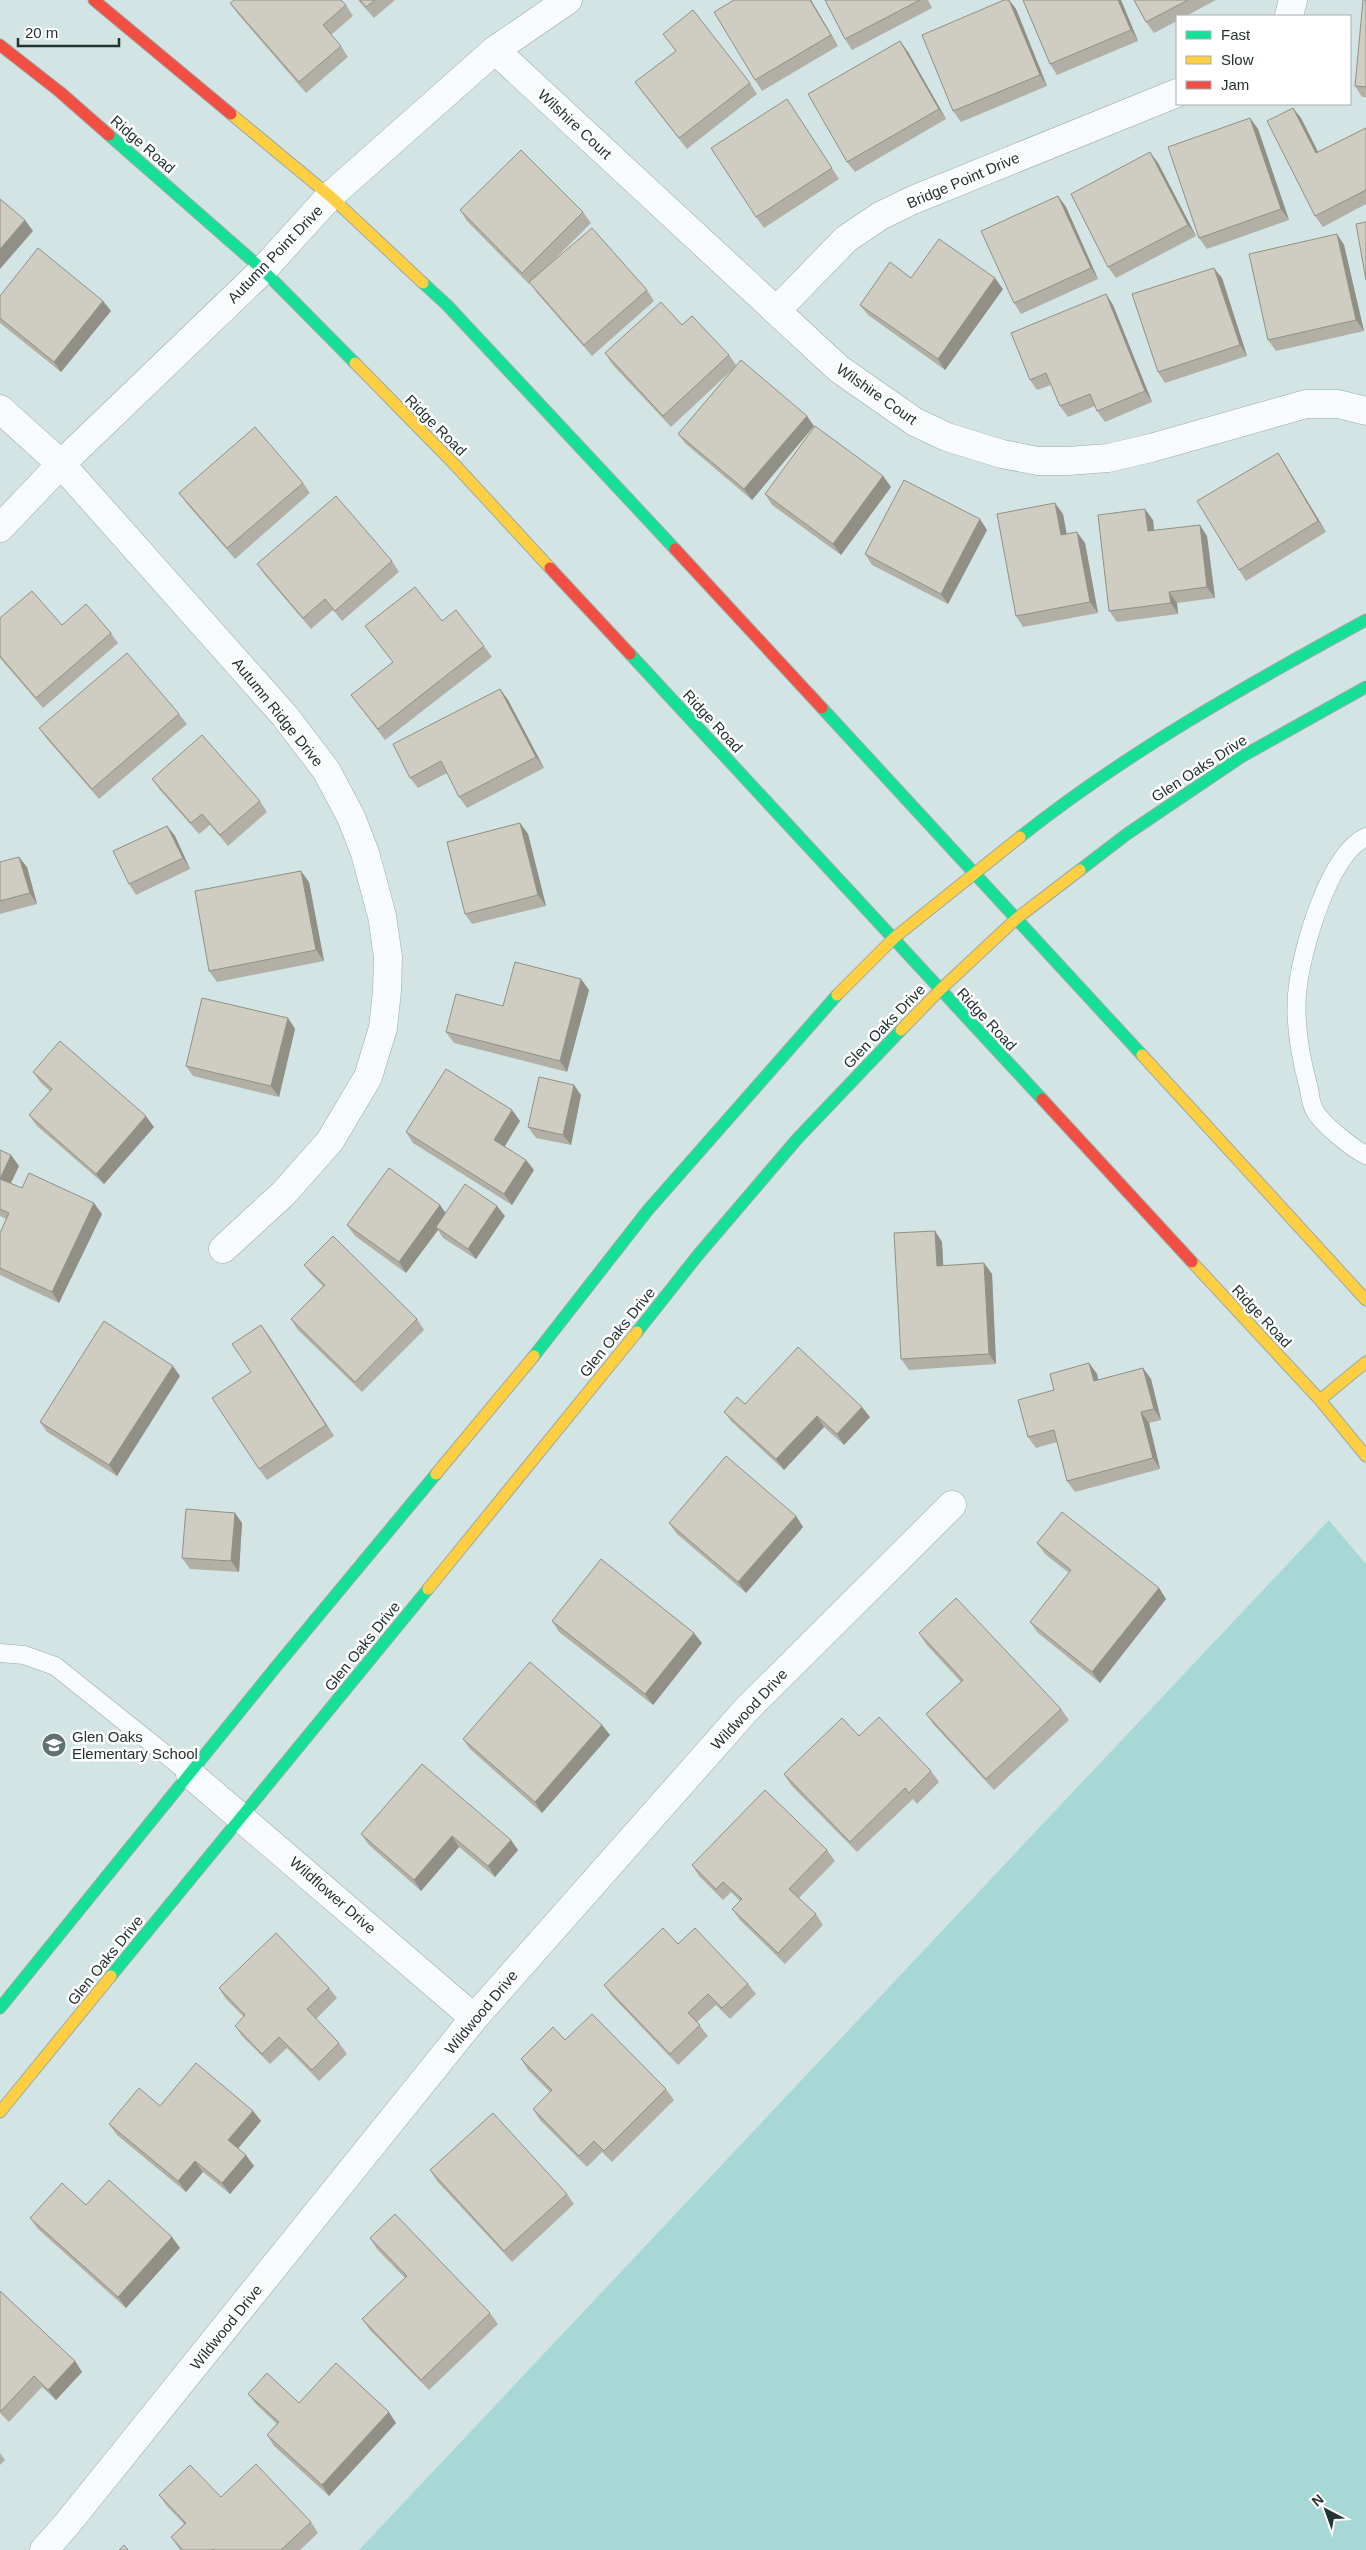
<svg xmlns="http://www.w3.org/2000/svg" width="1366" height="2550" font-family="Helvetica,sans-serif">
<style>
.green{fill:#a8d8d6}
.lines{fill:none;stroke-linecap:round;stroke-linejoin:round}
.lane-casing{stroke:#9aa9a8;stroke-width:19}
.street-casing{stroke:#9aa9a8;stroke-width:29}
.fast-casing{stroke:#9aa9a8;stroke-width:13}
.slow-casing{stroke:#9aa9a8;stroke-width:13}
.jam-casing{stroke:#9aa9a8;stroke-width:13}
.lane{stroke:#f8fbfb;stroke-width:18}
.street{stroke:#f8fbfb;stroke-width:28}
.fast{stroke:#16e098;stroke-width:11}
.slow{stroke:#ffcf43;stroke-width:11}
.jam{stroke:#f24e42;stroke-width:11}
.wall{fill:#b2b0a6}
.shaded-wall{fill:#919087}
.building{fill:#cfcdc1;stroke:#919087}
.labels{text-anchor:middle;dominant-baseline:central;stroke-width:5;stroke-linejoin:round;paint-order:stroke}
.street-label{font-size:15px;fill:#243231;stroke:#fff}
.poi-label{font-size:15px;fill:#243231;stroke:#fff;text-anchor:start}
</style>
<rect width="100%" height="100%" fill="#d2e5e4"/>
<path class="green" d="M1329 1520 1366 1564V2550H359Z"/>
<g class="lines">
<defs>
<path id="lane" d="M1366 837C1329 854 1303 947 1298 985 1293 1020 1300 1056 1309 1089 1310 1096 1311 1105 1315 1111 1322 1124 1353 1149 1366 1155
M0 1653 24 1655 55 1666 190 1774"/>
<path id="street" d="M1289 16 1293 0
M495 50 839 369 915 422 947 437 1002 454 1038 461H1068L1108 458 1151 448 1306 404H1338L1366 411
M776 311 846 239 880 216 913 200 1177 93
M0 409 61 464 284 715 326 770 351 817 365 853 382 916 388 957 387 991 383 1028 368 1077 330 1141 283 1194 223 1249
M0 528 61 464 263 270 330 196 495 50 568 0
M190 1774 474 2018
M44 2550 67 2524 474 2018 746 1710 952 1505"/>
<path id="fast" d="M109 135 263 270 355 363
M423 283 447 305 675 549
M630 654 1042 1099
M822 708 1142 1055
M1020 837C1127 752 1247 685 1366 620
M1080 870 1127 834 1241 757 1366 687
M637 1332 698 1255 798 1138 901 1030
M534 1356 648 1210 837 995
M111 1976 428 1589
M0 2008 275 1668 436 1474"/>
<path id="slow" d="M231 114 330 196 423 283
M355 363 456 466 550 568
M837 995 894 938 1020 837
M901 1030 940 990 1016 919 1080 870
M1142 1055 1366 1300
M1192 1262 1320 1400 1366 1456
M1320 1400 1366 1362
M436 1474 534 1356
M428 1589 637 1332
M0 2112 111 1976"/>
<path id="jam" d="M94 0 231 114
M0 45 60 92 109 135
M675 549 822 708
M550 568 630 654
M1042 1099 1192 1262"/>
</defs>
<use href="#lane" class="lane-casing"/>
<use href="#street" class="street-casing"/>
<use href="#fast" class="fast-casing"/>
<use href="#slow" class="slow-casing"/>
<use href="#jam" class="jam-casing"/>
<use href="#lane" class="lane"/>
<use href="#street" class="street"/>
<use href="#fast" class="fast"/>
<use href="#slow" class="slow"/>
<use href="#jam" class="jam"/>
</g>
<path class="wall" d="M358 0H395L374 18Z
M811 0 838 46 762 91 755 80Z
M825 0H928L932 8 852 50 845 39Z
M1004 0H1009L1016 9 1047 86 961 122 953 111Z
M1023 0H1121L1138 41 1057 75 1050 64Z
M1134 0H1216L1186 16H1177V21L1154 33 1146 22Z
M1366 0V97H1362L1355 86Z
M230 3 346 5 353 16 331 35 341 46 348 57 306 93 238 14Z
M663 34 750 83 757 94 687 149 643 93 635 82 676 51Z
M900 41 908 52 946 119 855 172 847 162Z
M787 99 839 179 764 228 756 217Z
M1250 118 1258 129 1289 220 1207 249 1199 238Z
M1301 118 1318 152 1366 128V204L1323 227 1315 216Z
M1158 163 1196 236 1116 278 1108 267Z
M1058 196 1066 207 1098 279 1021 314 1014 303Z
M460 210 583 212 591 223 544 270 647 290 654 301 592 356 537 293 530 283 529 284 467 221Z
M1337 234 1344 245 1364 331 1276 351 1268 340Z
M911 278 1003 289 945 370 868 315 860 305Z
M1222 278 1247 356 1165 383 1158 372Z
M1106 294 1113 305 1152 402 1105 422 1097 411 1095 406 1068 417 1060 406 1051 385 1037 390 1030 380Z
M0 296 103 301 111 311 61 372 0 323Z
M682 325 729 355 736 365 814 426 752 500 686 444 678 434 732 370 671 427 612 364 605 353Z
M1278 453 1285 464 1326 532 1246 581 1239 570Z
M883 476 891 487 841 555 772 505 765 494Z
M303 483 310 493 235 559 187 504 179 493Z
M1063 514 1066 534 1085 543 1098 613 1023 627 1016 616Z
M1153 520 1154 530 1207 536 1215 598 1177 603 1178 614 1117 622 1109 611Z
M987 530 948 604 872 565 865 554Z
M392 561 399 572 342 621 333 610 311 629 265 575 257 564Z
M0 618 62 625 111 633 118 643 43 708 0 658Z
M442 621 484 646 492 657 385 740 351 695 393 662 365 626Z
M500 689 508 700 544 768 467 808 459 797 447 773 418 788 410 778Z
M179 714 187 724 99 799 47 739 39 728Z
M152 779 260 801 267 812 228 846 210 825 199 834 160 790Z
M520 823 528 834 546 906 472 924 465 914Z
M167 826 175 836 190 869 136 895 129 884Z
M0 862 27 867 37 904 0 914Z
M309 882 324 961 217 982 209 971Z
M581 979 589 990 567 1072 454 1043 446 1032Z
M288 1018 295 1029 279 1097 193 1076 186 1066Z
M33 1072 154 1127 104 1184 37 1126 29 1115 50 1091 41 1083Z
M581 1095 571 1145 536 1138 528 1127Z
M512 1110 520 1121 504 1146 526 1160 534 1170 512 1205 413 1143 406 1132Z
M0 1150 11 1155 19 1166 11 1183 22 1188 102 1214 59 1303 0 1275V1233L6 1219 0 1216Z
M440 1205 445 1213 505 1216 476 1259 443 1238 438 1230 406 1273 355 1236 347 1225Z
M935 1231 942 1242 943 1266 984 1263 992 1274 996 1364 909 1370 901 1359Z
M304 1265 417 1319 424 1330 362 1392 298 1330 291 1319 323 1286 312 1275Z
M261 1325 334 1436 267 1480 259 1469 251 1372Z
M1089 1363 1097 1374 1098 1380 1143 1368 1151 1379 1161 1420 1149 1423 1160 1469 1075 1492 1067 1481 1057 1442 1036 1448 1028 1437 1054 1390Z
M180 1376 117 1476 47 1432 40 1422Z
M745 1404 870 1417 844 1445 824 1427 784 1470 732 1422 724 1412Z
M235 1513 242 1523 239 1572 190 1569 182 1558Z
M796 1516 803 1527 746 1593 677 1534 669 1523Z
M1037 1543 1159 1588 1166 1599 1100 1683 1038 1633 1030 1622 1069 1573 1045 1554Z
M552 1621 702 1643 653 1705 559 1632Z
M919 1633 1061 1709 1069 1720 994 1790 934 1725 926 1714 961 1682 926 1644Z
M602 1725 610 1735 542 1813 470 1749 463 1739Z
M422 1764 518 1850 495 1877 459 1847 421 1891 369 1845 361 1834Z
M931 1771 939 1782 917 1804 913 1799 857 1852 791 1785 784 1774Z
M827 1850 835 1861 799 1898 816 1914 823 1925 785 1964 740 1920 732 1909 740 1901 731 1892 723 1900 699 1876 692 1865Z
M748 1984 756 1994 730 2019 716 2005 697 2022 708 2036 678 2065 612 1996 604 1985Z
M219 1988H329L337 1998 316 2019 339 2043 347 2054 319 2081 287 2048 270 2064 242 2036 235 2026 244 2017 226 1999Z
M565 2040 666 2089 674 2100 612 2162 602 2152 587 2167 540 2120 533 2109 550 2092 528 2070 521 2059Z
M160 2106 253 2111 261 2121 238 2148 254 2166 230 2194 203 2172 186 2192 117 2135 109 2124Z
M430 2170 567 2194 574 2204 512 2262 437 2181Z
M86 2205 172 2237 180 2248 126 2308 38 2229 30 2218Z
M370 2238 490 2313 498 2324 429 2390 370 2330 362 2319 405 2278 377 2249Z
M0 2291 75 2361 82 2372 56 2400 42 2387 9 2422 0 2413Z
M248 2394 299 2403 396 2423 329 2496 274 2446 267 2435 277 2424 256 2404Z
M0 2453 5 2460 0 2465Z
M159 2495 221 2497 311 2522 318 2533 300 2550H180L171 2537 184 2524 167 2506Z"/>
<path class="shaded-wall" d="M810 0H811L838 46 831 35Z
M1009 0 1016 9 1047 86 1040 75Z
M1118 0H1121L1138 41 1131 30Z
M900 41 908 52 946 119 939 109Z
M1293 108 1301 118 1324 164 1316 153Z
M1250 118 1258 129 1289 220 1281 209Z
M1150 152 1158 163 1196 236 1188 225Z
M1058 196 1066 207 1098 279 1091 268Z
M25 220 33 231 0 269V249Z
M1337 234 1344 245 1364 331 1356 320Z
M1214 268 1222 278 1247 356 1240 345Z
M995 278 1003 289 945 370 938 359Z
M1106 294 1113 305 1152 402 1145 391Z
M103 301 111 311 61 372 54 362Z
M807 416 814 426 752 500 744 489Z
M1278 453 1285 464 1326 532 1318 521Z
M883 476 891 487 841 555 833 544Z
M1055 503 1063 514 1069 546 1061 535Z
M1145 509 1153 520 1155 542 1148 531Z
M980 519 987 530 948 604 941 594Z
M1200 525 1207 536 1215 598 1207 587Z
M1077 532 1085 543 1098 613 1090 602Z
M1169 592 1177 603 1178 614 1171 603Z
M500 689 508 700 544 768 536 757Z
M520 823 528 834 546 906 538 895Z
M167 826 175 836 190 869 183 858Z
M19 857 27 867 37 904 30 893Z
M301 871 309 882 324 961 316 950Z
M581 979 589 990 567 1072 560 1061Z
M288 1018 295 1029 279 1097 271 1086Z
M574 1085 581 1095 571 1145 563 1135Z
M512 1110 520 1121 502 1151 494 1140Z
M146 1116 154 1127 104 1184 96 1174Z
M11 1155 19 1166 8 1189 0 1179Z
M526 1160 534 1170 512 1205 504 1194Z
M94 1203 102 1214 59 1303 52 1292Z
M440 1205 448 1216 436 1227 438 1230 406 1273 399 1262Z
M497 1206 505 1216 476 1259 468 1249Z
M935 1231 942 1242 944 1277 937 1266Z
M984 1263 992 1274 996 1364 989 1354Z
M261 1325 269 1336 334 1436 326 1425Z
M1089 1363 1097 1374 1101 1392 1094 1381Z
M173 1366 180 1376 117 1476 109 1465Z
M1143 1368 1151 1379 1161 1420 1154 1409Z
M862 1407 870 1417 844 1445 837 1434Z
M1141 1412 1149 1423 1160 1469 1153 1458Z
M817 1416 824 1427 784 1470 776 1459Z
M235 1513 242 1523 239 1572 231 1561Z
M796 1516 803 1527 746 1593 738 1582Z
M1159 1588 1166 1599 1100 1683 1092 1672Z
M694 1633 702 1643 653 1705 645 1694Z
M602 1725 610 1735 542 1813 535 1802Z
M452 1836 459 1847 421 1891 414 1880Z
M511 1840 518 1850 495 1877 488 1866Z
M253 2111 261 2121 236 2151 228 2140Z
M246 2155 254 2166 230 2194 222 2183Z
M195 2161 203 2172 186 2192 178 2181Z
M172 2237 180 2248 126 2308 118 2297Z
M75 2361 82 2372 56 2400 48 2390Z
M389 2412 396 2423 329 2496 322 2485Z"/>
<path class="building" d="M234 0H341L346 5 323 25 341 46 299 82 230 3Z
M360 0H375L366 7Z
M734 0H810L831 35 755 80 714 12Z
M825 0H920L845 39Z
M1004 0H1009L1040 75 953 111 922 35Z
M1023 0H1118L1131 30 1050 64Z
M1134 0H1188L1146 22Z
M1363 0H1366V87L1355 86Z
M693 10 750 83 679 138 635 82 676 51 663 34Z
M900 41 939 109 847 162 808 94Z
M787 99 832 168 756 217 711 148Z
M1293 108 1316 153 1366 128V190L1315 216 1267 121Z
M1250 118 1281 209 1199 238 1168 147Z
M521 150 583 212 522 273 460 210Z
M1150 152 1188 225 1108 267 1071 194Z
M1058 196 1091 268 1014 303 981 231Z
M0 199 25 220 0 249Z
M1366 222V280L1356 224Z
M592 228 647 290 584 345 529 282Z
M1337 234 1356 320 1268 340 1249 254Z
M939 239 995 278 938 359 860 305 890 262 911 278Z
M38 248 103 301 54 362 0 318V296Z
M1214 268 1240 345 1158 372 1132 294Z
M1106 294 1145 391 1097 411 1090 394 1060 406 1046 373 1030 380 1011 333Z
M661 302 682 325 692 316 729 355 663 416 605 353Z
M741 360 807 416 744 489 678 434Z
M815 426 883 476 833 544 765 494Z
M255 427 303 483 227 548 179 493Z
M1278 453 1318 521 1239 570 1197 501Z
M904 480 980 519 941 594 865 554Z
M336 496 392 561 335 611 325 599 303 618 257 564Z
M1055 503 1061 535 1077 532 1090 602 1016 616 997 514Z
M1145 509 1148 531 1200 525 1207 587 1169 592 1171 603 1109 611 1098 515Z
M415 587 442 621 456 610 484 646 378 729 351 695 393 662 365 626Z
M32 591 62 625 86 604 111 633 36 698 0 656V618Z
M127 653 179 714 92 789 39 728Z
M500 689 536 757 459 797 441 761 410 778 393 744Z
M202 735 260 801 220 835 202 814 191 823 152 779Z
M520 823 538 895 465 914 447 842Z
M167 826 183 858 129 884 113 851Z
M19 857 30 893 0 901V862Z
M301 871 316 950 209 971 195 891Z
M515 962 581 979 560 1061 446 1032 456 994 503 1006Z
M202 998 288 1018 271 1086 186 1066Z
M60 1041 146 1116 96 1174 29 1115 52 1089 33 1072Z
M446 1069 512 1110 494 1140 526 1160 504 1194 406 1132Z
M539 1077 574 1085 563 1135 528 1127Z
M0 1150 11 1155 0 1179 22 1188 29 1173 94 1203 52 1292 0 1268V1233L9 1213 0 1209Z
M389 1168 440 1205 399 1262 347 1225Z
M465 1184 497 1206 468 1249 436 1227Z
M935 1231 937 1266 984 1263 989 1354 901 1359 894 1233Z
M333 1236 417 1319 355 1382 291 1319 325 1285 304 1265Z
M104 1321 173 1366 109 1465 40 1422Z
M261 1325 326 1425 259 1469 212 1398 251 1372 232 1344Z
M798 1347 862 1407 837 1434 817 1416 776 1459 724 1412 737 1397 745 1404Z
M1089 1363 1094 1381 1143 1368 1154 1409 1141 1412 1153 1458 1067 1481 1054 1430 1028 1437 1018 1400 1054 1390 1050 1374Z
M726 1456 796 1516 738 1582 669 1523Z
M186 1509 235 1513 231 1561 182 1558Z
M1062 1512 1159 1588 1092 1672 1030 1622 1071 1570 1037 1543Z
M601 1559 694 1633 645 1694 552 1621Z
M956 1598 1061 1709 986 1779 926 1714 963 1680 919 1633Z
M530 1662 602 1725 535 1802 463 1739Z
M879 1717 931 1771 909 1793 905 1788 850 1842 784 1774 842 1718 859 1736Z
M422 1764 511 1840 488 1866 452 1836 414 1880 361 1834Z
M765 1790 827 1850 789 1889 816 1914 778 1953 732 1909 742 1899 723 1882 716 1889 692 1865Z
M663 1928 678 1944 695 1928 748 1984 722 2008 708 1994 688 2013 700 2025 670 2054 604 1985Z
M276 1933 329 1988 307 2009 339 2043 312 2070 279 2037 262 2054 235 2026 245 2015 219 1988Z
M592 2014 666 2089 604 2151 594 2141 579 2156 533 2109 552 2090 521 2059 553 2027 565 2040Z
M196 2063 253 2111 228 2140 246 2155 222 2183 195 2161 178 2181 109 2124 139 2088 160 2106Z
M493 2113 567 2194 504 2251 430 2170Z
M109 2180 172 2237 118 2297 30 2218 62 2183 86 2205Z
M395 2214 490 2313 421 2380 362 2319 407 2276 370 2238Z
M0 2291 75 2361 48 2390 34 2376 1 2411 0 2410Z
M336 2363 389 2412 322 2485 267 2435 279 2422 248 2394 267 2373 299 2403Z
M256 2464 311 2522 281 2550H214L213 2549 212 2550H183L171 2537 186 2523 159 2495 190 2465 221 2497Z
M124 2545 128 2550H119Z"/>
<defs>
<symbol id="school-disc" viewBox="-11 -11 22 22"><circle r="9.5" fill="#617170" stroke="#fff"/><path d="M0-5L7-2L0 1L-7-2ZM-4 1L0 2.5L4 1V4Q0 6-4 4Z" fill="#fff"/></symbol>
</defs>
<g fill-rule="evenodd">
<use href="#school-disc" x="40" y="1731" width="28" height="28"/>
</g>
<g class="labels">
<g class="street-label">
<text transform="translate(575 124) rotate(43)">Wilshire Court</text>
<text transform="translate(143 144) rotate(41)">Ridge Road</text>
<text transform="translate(963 180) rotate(-23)">Bridge Point Drive</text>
<text transform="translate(275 254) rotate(-46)">Autumn Point Drive</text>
<text transform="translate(877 394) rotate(35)">Wilshire Court</text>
<text transform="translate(436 425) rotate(45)">Ridge Road</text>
<text transform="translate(278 712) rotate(51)">Autumn Ridge Drive</text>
<text transform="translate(713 721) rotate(47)">Ridge Road</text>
<text transform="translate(1199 768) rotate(-33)">Glen Oaks Drive</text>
<text transform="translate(987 1019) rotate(47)">Ridge Road</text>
<text transform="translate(884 1026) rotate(-46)">Glen Oaks Drive</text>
<text transform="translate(1262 1316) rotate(47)">Ridge Road</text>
<text transform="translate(617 1332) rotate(-51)">Glen Oaks Drive</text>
<text transform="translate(362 1646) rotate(-51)">Glen Oaks Drive</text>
<text transform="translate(749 1709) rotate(-47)">Wildwood Drive</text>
<text transform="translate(333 1895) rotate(41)">Wildflower Drive</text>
<text transform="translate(105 1960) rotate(-51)">Glen Oaks Drive</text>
<text transform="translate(481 2012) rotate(-50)">Wildwood Drive</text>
<text transform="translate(226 2327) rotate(-51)">Wildwood Drive</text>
</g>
<g class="poi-label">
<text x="72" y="1736">Glen Oaks<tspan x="72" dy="17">Elementary School</tspan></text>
</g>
</g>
<rect x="1176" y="15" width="175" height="90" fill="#ffffff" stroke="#a7adad"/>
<rect x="1186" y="31" width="25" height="8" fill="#16e098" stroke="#a7adad"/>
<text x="1221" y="40" font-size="15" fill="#243231">Fast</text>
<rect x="1186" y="56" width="25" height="8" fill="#ffcf43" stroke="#a7adad"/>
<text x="1221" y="65" font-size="15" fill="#243231">Slow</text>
<rect x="1186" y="81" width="25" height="8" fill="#f24e42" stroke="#a7adad"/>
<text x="1221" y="90" font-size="15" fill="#243231">Jam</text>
<g transform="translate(1326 2510) rotate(319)" stroke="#ffffff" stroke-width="4" paint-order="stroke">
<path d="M0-4L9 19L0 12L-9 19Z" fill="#243231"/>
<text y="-8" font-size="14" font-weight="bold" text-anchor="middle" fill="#243231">N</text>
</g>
<path d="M18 38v8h101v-8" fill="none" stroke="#243231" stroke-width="2.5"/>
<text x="25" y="38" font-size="15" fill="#243231" stroke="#ffffff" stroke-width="4" paint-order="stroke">20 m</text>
</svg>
